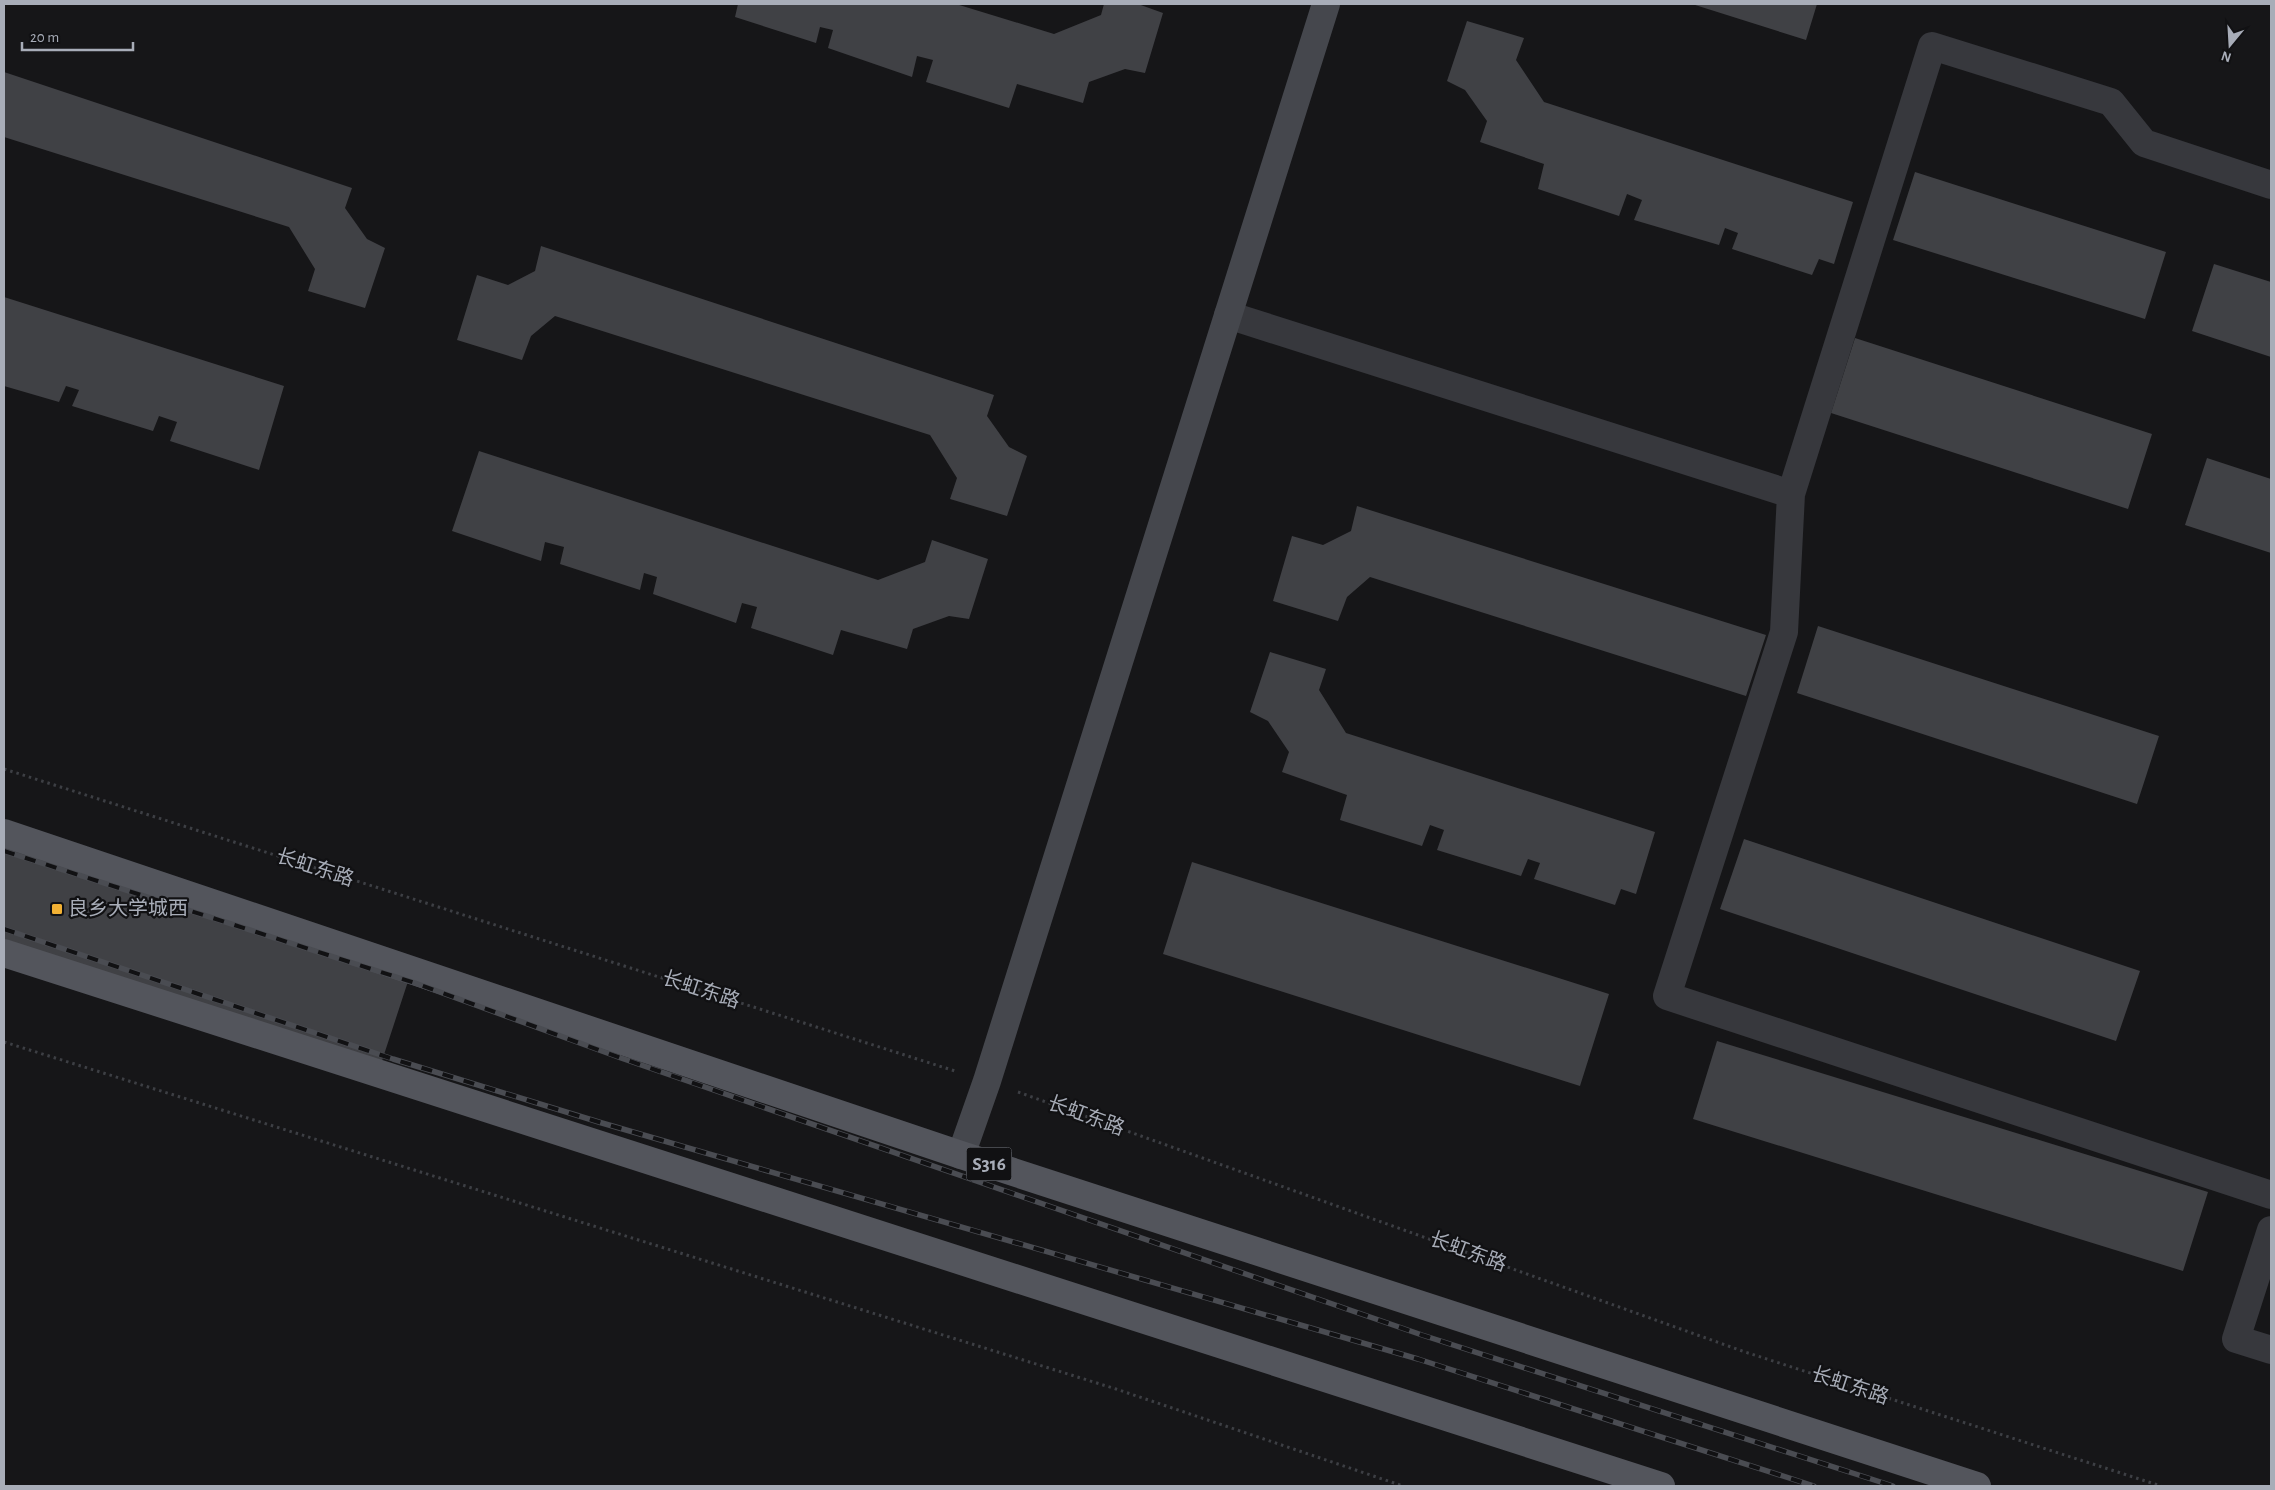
<svg xmlns="http://www.w3.org/2000/svg" width="2275" height="1490" font-family="'Alegreya Sans','Noto Sans SC',sans-serif">
<style>
.building{fill:#404145}
.lines{fill:none;stroke-linecap:round;stroke-linejoin:round}
.path{stroke:#3d3f44;stroke-width:3;stroke-dasharray:2.5 4;stroke-linecap:butt}
.street{stroke:#37383d;stroke-width:28}
.secondary{stroke:#45474d;stroke-width:28}
.primary{stroke:#53555c;stroke-width:28}
.rail-casing{stroke:#4a4c52;stroke-width:5.5}
.rail{stroke:#111113;stroke-width:4;stroke-dasharray:11;stroke-linecap:butt}
.poi-dot{fill:#f2b134;stroke:#111113;stroke-width:2}
.labels{text-anchor:middle;dominant-baseline:central;stroke-width:4.5;stroke-linejoin:round;paint-order:stroke}
.shield{fill:#111113;stroke:#7b7e86;stroke-width:1}
.shield-label{font-size:19px;font-weight:bold;fill:#a8adb8}
.street-label{font-size:20px;fill:#a8adb8;stroke:#111113}
.poi-label{font-size:20px;fill:#a8adb8;stroke:#111113;text-anchor:start}
</style>
<rect width="100%" height="100%" fill="#161618"/>
<path class="building" d="M738 4H956L1054 34 1101 15 1104 4H1138L1163 13 1145 73 1125 69 1089 82 1083 103 1017 84 1009 108 926 82 933 60 917 56 912 77 828 48 833 30 820 27 816 43 735 17Z
M1692 4H1817L1806 40Z
M1467 21 1524 38 1516 60 1544 102 1853 202 1834 264 1819 259 1812 275 1732 249 1738 233 1725 228 1719 245 1634 220 1642 200 1627 194 1619 216 1538 189 1544 164 1480 142 1487 121 1465 90 1447 81Z
M4 72 352 188 345 208 367 239 385 248 365 308 308 291 315 269 289 227 4 137Z
M1915 172 2166 252 2145 319 1893 240Z
M541 246 994 395 987 416 1009 447 1027 456 1007 516 950 499 957 478 930 435 555 316 531 336 522 360 457 340 477 275 508 285 535 271Z
M2214 264 2271 282V357L2192 331Z
M4 297 284 386 259 470 170 441 177 422 159 416 153 431 72 406 79 390 66 386 59 402 4 386Z
M1855 338 2152 434 2128 509 1831 413Z
M479 451 878 580 925 562 932 540 988 559 969 619 949 616 913 629 907 649 841 630 833 655 751 628 757 607 742 603 736 623 653 594 657 577 644 573 640 590 560 564 564 547 545 542 541 561 452 531Z
M2207 458 2271 479V553L2185 525Z
M1357 506 1766 635 1746 696 1370 577 1347 597 1338 621 1273 601 1292 536 1323 545 1351 531Z
M1818 626 2159 736 2137 804 1797 693Z
M1270 652 1326 669 1319 690 1346 733 1655 832 1636 894 1621 889 1615 905 1534 879 1540 863 1528 859 1521 876 1437 850 1444 830 1430 825 1422 846 1340 820 1347 795 1282 772 1289 752 1268 721 1250 712Z
M4 830 414 963 378 1073 4 951Z
M1744 839 2140 971 2116 1041 1720 909Z
M1192 862 1609 994 1580 1086 1163 954Z
M1717 1041 2208 1192 2183 1271 1693 1119Z"/>
<g class="lines">
<path class="path" d="M4 769 955 1071
M4 1042 1116 1389 1403 1486
M1018 1092 1745 1352 2161 1486"/>
<path class="street" d="M1228 315 1791 494 1932 46 2111 102 2144 143 2271 185
M1791 494 1784 632 1667 996 2271 1195
M2271 1230 2236 1339 2271 1350"/>
<path class="secondary" d="M961 1155 987 1081 1326 4"/>
<path class="primary" d="M4 833 961 1155 1977 1486
M4 953 1661 1486"/>
<defs>
<path id="rail" d="M4 851 415 983 621 1058 1422 1335 1893 1486
M4 929 393 1059 602 1123 1418 1359 1814 1486"/>
</defs>
<use href="#rail" class="rail-casing"/>
<use href="#rail" class="rail"/>
</g>
<rect class="poi-dot" x="51" y="903" width="12" height="12" rx="2.5"/>
<g class="labels">
<rect class="shield" x="966.5" y="1147.5" width="45" height="33" rx="4"/>
<g class="shield-label">
<text x="989" y="1164">S316</text>
</g>
<g class="street-label">
<text transform="translate(315 868) rotate(18)">长虹东路</text>
<text transform="translate(701 990) rotate(18)">长虹东路</text>
<text transform="translate(1086 1116) rotate(20)">长虹东路</text>
<text transform="translate(1468 1252) rotate(20)">长虹东路</text>
<text transform="translate(1850 1386) rotate(18)">长虹东路</text>
</g>
<g class="poi-label">
<text x="68" y="909">良乡大学城西</text>
</g>
</g>
<rect width="2275" height="1490" fill="none" stroke="#a8adb8" stroke-width="10"/>
<g transform="translate(2230 45) rotate(198)" stroke="#111113" stroke-width="4" paint-order="stroke">
<path d="M0-4L9 19L0 12L-9 19Z" fill="#a8adb8"/>
<text y="-8" font-size="14" font-weight="bold" text-anchor="middle" fill="#a8adb8">N</text>
</g>
<path d="M22 42v8h111v-8" fill="none" stroke="#a8adb8" stroke-width="2.5"/>
<text x="30" y="42" font-size="15" fill="#a8adb8" stroke="#111113" stroke-width="4" paint-order="stroke">20 m</text>
</svg>
